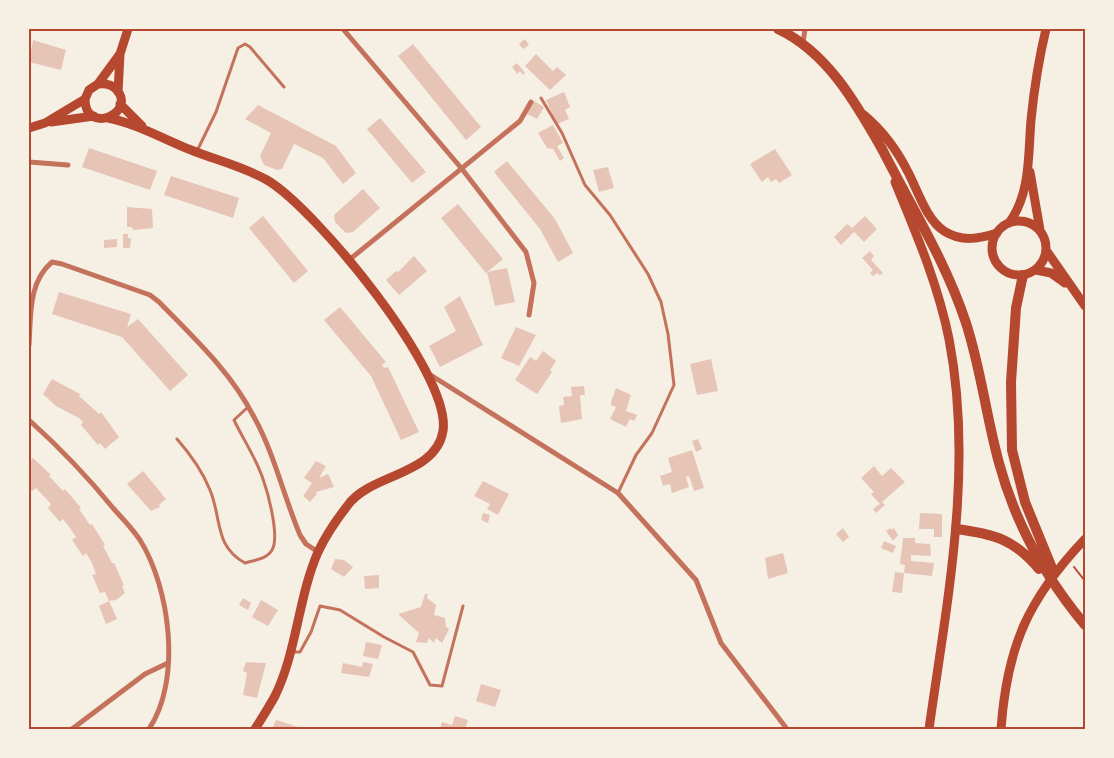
<svg xmlns="http://www.w3.org/2000/svg" width="1114" height="758" font-family="'Varela Round',sans-serif">
<style>
.building{fill:#e6c5b7}
.lines{fill:none;stroke-linecap:round;stroke-linejoin:round}
.path{stroke:#b5482f;stroke-width:2}
.service{stroke:#c5725c;stroke-width:3}
.minor{stroke:#c5725c;stroke-width:5}
.secondary{stroke:#b5482f;stroke-width:9}
.primary{stroke:#b5482f;stroke-width:10}
.trunk{stroke:#b5482f;stroke-width:10}
.neatline{fill:none;stroke:#b5482f;stroke-width:2}
</style>
<rect width="100%" height="100%" fill="#f6efe4"/>
<path class="building" d="M525 39 529 45 523 49 519 44Z
M33 40 66 50 61 70 29 62Z
M413 44 481 127 466 140 398 56Z
M536 54 553 71 557 67 566 75 550 90 525 66Z
M517 63 525 73 523 75 520 71 517 74 512 67Z
M564 92 570 107 565 110 569 119 557 124 546 100Z
M534 101 544 107 537 119 527 114Z
M258 105 336 146 356 173 343 184 323 158 294 144 282 169 277 170 264 165 260 156 271 133 245 119Z
M380 118 426 172 412 183 367 129Z
M553 125 563 143 557 146 564 158 560 161 553 149 547 148 538 133Z
M89 148 157 171 150 190 82 167Z
M775 149 792 175 779 183 776 179 771 182 768 177 762 182 750 164Z
M507 161 555 219 573 253 558 262 540 229 494 172Z
M608 167 614 188 599 192 593 170Z
M171 176 239 198 233 218 164 195Z
M363 189 380 208 353 232 346 233 335 222 334 215Z
M458 204 503 259 486 273 441 218Z
M127 207 152 209 153 228 134 230 131 227H127Z
M263 216 308 271 294 283 249 228Z
M865 216 877 229 864 242 854 232 841 245 834 237 847 224 852 228Z
M123 234H128V238H131L130 248H123Z
M117 239V247L104 248V240Z
M870 251 874 256 871 260 883 273 880 275 877 273 873 276 870 273 873 270 862 258Z
M414 256 427 271 399 295 386 280 396 271 398 272Z
M507 268 515 302 495 306 487 272Z
M59 292 131 314 127 327 138 319 188 375 170 391 122 337 52 314Z
M460 296 483 345 440 367 429 346 456 331 444 307Z
M340 307 386 362 382 365 384 368 388 367 419 432 401 440 371 376 324 320Z
M516 327 536 335 519 366 501 358Z
M543 351 556 361 550 370 552 372 537 394 515 380 530 357 536 361Z
M711 359 718 391 697 395 690 364Z
M52 379 80 394 79 396 99 414 101 412 119 437 105 449 100 443 98 445 81 425 83 422 79 418 56 406 43 394Z
M584 386 585 395H580L582 419 561 423 559 406 564 405 563 397 572 396 571 387Z
M616 388 631 395 626 411 637 415 634 421 630 419 626 427 610 419 616 407 611 405V402Z
M698 439 702 449 696 452 692 441Z
M692 450 704 488 694 491 689 476 686 477 689 487 672 493 670 484 663 486 660 476 672 472 668 458Z
M29 458 31 460 33 458 51 475 49 476 63 491 65 489 81 508 79 509 90 525 92 524 105 545 103 546 112 563H114L124 585 122 586 125 593 116 600 109 601 117 619 106 624 99 606 109 601 105 592 100 593 92 575 96 574 92 563 86 553 83 556 72 540 76 537 70 528 63 519 60 522 48 508 51 504 36 488 32 491 29 488Z
M316 461 326 466 319 478 328 474 334 487 316 492 317 494 310 502 303 496 312 483 304 478Z
M874 466 882 476 891 468 905 482 882 502 885 505 876 513 873 509 880 504 871 494 874 492 861 478Z
M143 471 166 499 159 505 160 507 151 511 127 484Z
M483 481 509 494 498 515 487 509 490 504 474 496Z
M483 513 490 515 488 523 481 520Z
M920 513 942 514V537H934V529H919Z
M843 528 849 537 843 542 836 534Z
M890 528 891 530 894 528 898 535 893 541 886 531Z
M903 538H915V543L930 544 931 556 911 555V561L934 563 932 576 904 573 902 593 892 592 895 572 904 573 905 565 900 564Z
M884 541 896 546 893 553 881 548Z
M783 553 788 573 768 579 765 558Z
M335 559 344 560 353 567 344 577 331 569Z
M379 575V588L365 589 364 576Z
M425 594H428L427 598 436 605 434 615 445 618 446 627 449 629 442 643 436 638 434 643 429 638 427 643 416 642 419 633 398 614 421 607Z
M243 598 251 603 248 610 239 605Z
M261 600 278 610 268 626 252 617Z
M366 642 382 645 378 659 363 656Z
M246 662 266 663 257 698 243 695 247 673 243 671Z
M363 662 373 664 369 677 341 673 343 663 362 667Z
M481 684 501 690 495 707 476 701Z
M455 716 468 720 465 729H440L442 722 452 725Z
M276 720 304 729H272Z"/>
<g class="lines">
<path class="path" d="M1074 567 1085 581"/>
<path class="service" d="M541 98 562 133 585 185 610 215 648 274 661 302 668 334 674 385 652 433 636 455 618 493
M197 151 216 112 238 48 245 44 250 47 284 87
M177 439C191 455 202 470 210 490 222 519 214 546 245 563 255 560 267 559 272 550 280 537 268 493 263 479 256 458 243 439 234 420L248 407
M293 652H300L311 632 320 606 340 610 384 637 413 652 430 685 442 686 463 606"/>
<path class="minor" d="M343 29 462 169 526 252 534 283 529 315
M803 43 805 29
M29 162 68 165
M349 260 520 121 531 102
M29 345C31 316 28 282 52 262L62 264 150 295 159 302C194 338 231 372 254 417 274 453 284 497 300 535L306 544 318 552
M429 374 618 493 696 580 721 643 787 729
M29 420C59 447 87 476 113 508 122 518 132 528 140 540 170 588 182 680 149 729
M72 729 145 674 168 663"/>
<path class="secondary" d="M118 92 120 54
M85 99C85 136 138 113 116 89 111 84 105 83 98 84
M120 104 142 126
M864 115C883 131 897 150 908 172 918 191 926 219 944 231 961 242 979 239 997 233
M108 118C138 124 163 139 191 150 216 160 244 167 267 180 315 208 452 374 443 431 436 475 370 474 348 505 337 519 325 537 318 552 298 598 297 651 275 696 269 707 262 718 255 729
M51 122 94 116
M29 128 45 123 85 99 89 90 98 84 120 54 128 29
M1030 172 1040 230
M895 182C916 233 938 284 949 339 974 468 947 601 929 729
M992 248a27 27 0 1 1 54 0a27 27 0 1 1-54 0Z
M1009 223C1031 193 1028 155 1031 120 1034 90 1039 58 1046 29
M1046 250 1085 306
M1036 270 1051 273 1065 283
M1001 729C1007 646 1028 599 1085 539"/>
<path class="primary" d="M778 29C827 52 856 103 882 149"/>
<path class="trunk" d="M882 149C911 206 946 262 966 323 981 369 986 416 999 463 1015 522 1045 577 1085 625
M1023 275 1016 308 1011 382 1012 450 1025 502 1054 573
M956 529C994 534 1014 539 1039 569"/>
</g>
<rect width="1114" height="758" fill="none" stroke="#f6efe4" stroke-width="60"/>
<rect x="30" y="30" width="1054" height="698" class="neatline"/>
</svg>
